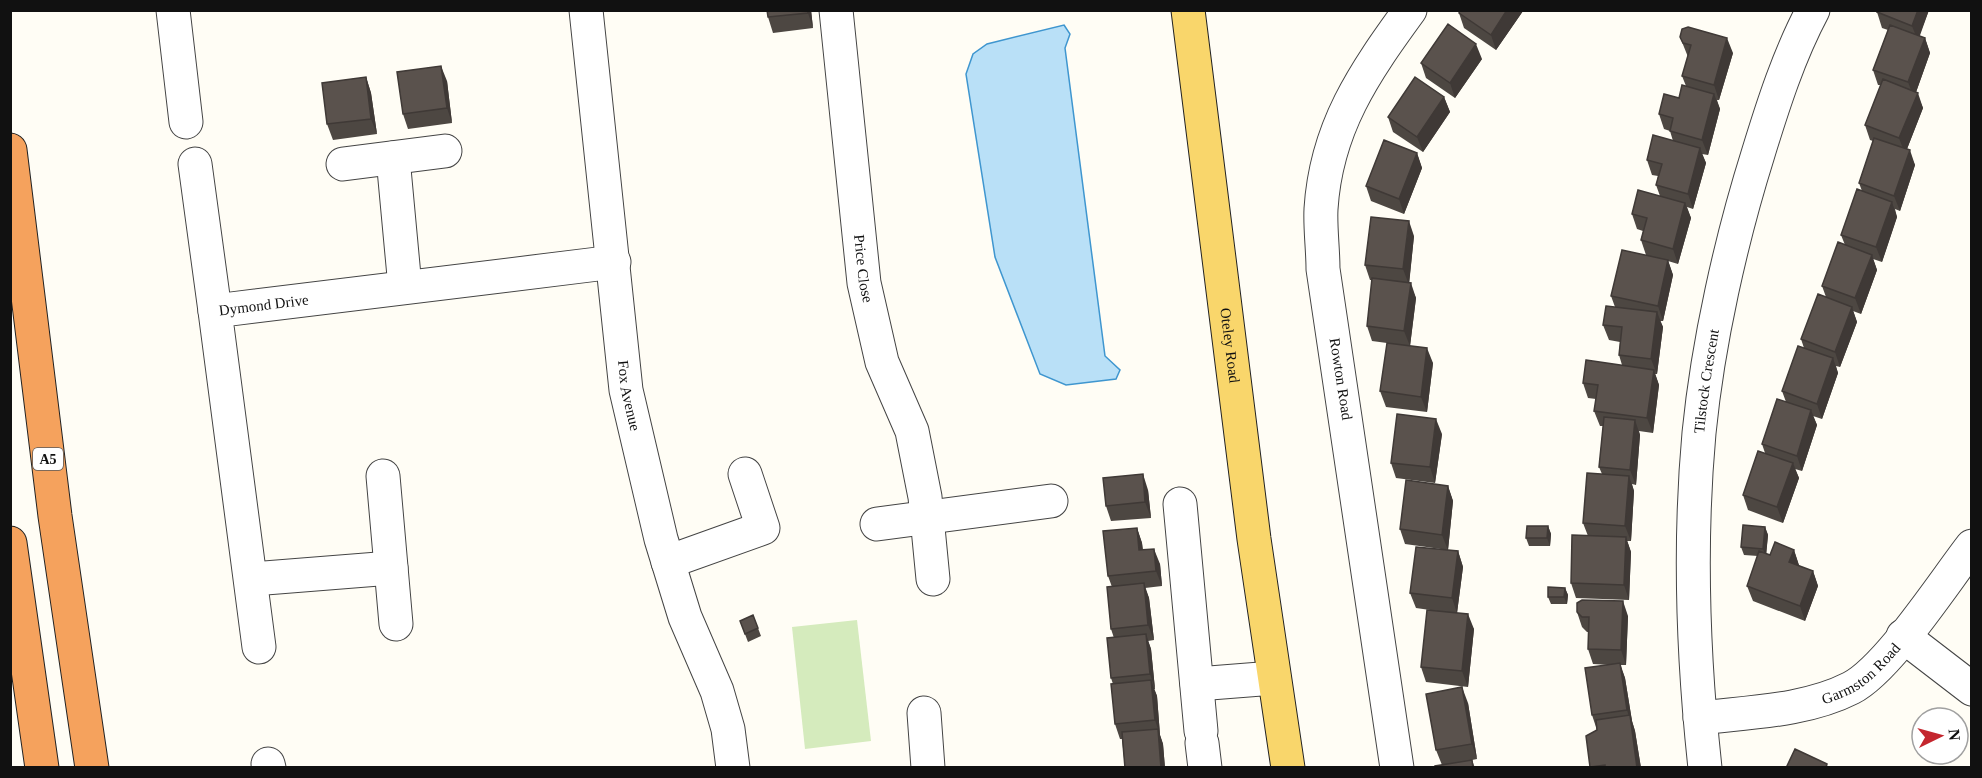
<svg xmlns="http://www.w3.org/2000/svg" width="1982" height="778" font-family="Georgia,serif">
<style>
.green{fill:#d5ebbd}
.water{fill:#b9e0f7;stroke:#3f96cf;stroke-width:1.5}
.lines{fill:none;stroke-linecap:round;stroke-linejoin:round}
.minor-casing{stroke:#444;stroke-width:35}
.major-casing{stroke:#222;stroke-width:35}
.highway-casing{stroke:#222;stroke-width:35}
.minor{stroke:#fff;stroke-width:33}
.major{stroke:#f9d66b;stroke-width:33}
.highway{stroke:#f5a25d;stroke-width:33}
.wall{fill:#4d4742}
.shaded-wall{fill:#3f3936}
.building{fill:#5a524d;stroke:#3f3936;stroke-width:1.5}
.labels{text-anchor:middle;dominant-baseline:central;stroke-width:6;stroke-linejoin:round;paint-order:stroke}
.shield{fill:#fff;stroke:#585858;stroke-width:1.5}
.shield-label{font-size:14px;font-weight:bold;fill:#111}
.street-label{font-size:15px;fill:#111;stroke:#fff}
</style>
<rect width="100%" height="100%" fill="#fffdf5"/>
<path class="green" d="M857 620 871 741 805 749 792 627Z"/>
<path class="water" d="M1064 25 1070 34 1065 48 1105 356 1120 370 1116 379 1066 385 1040 374 995 257 966 74 973 54 987 44Z"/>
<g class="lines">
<defs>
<g id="minor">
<path d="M173 10 186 122"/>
<path id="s1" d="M586 10 626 390 661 539 685 617 717 691 728 729 733 768"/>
<path id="s2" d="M836 10 864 283 882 362 912 431 925 497 933 579"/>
<path d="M393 158 405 287"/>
<path d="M195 164 215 311"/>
<path d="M343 164 445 151"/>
<path d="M383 476 396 624"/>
<path d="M1180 504 1201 731"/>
<path d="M877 524 1051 501"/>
<path d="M668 562 763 528 745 474"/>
<path d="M252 579 391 568"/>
<path d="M1903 636 1972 689"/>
<path id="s3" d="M259 647 215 311 614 262"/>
<path d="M1197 684 1274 678"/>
<path d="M924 713 928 768"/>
<path id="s4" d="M1700 718C1750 712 1806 711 1851 688 1888 669 1944 582 1972 546"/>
<path d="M1202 743 1205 768"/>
<path d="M268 764 269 768"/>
<path d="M1397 768 1323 269C1323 249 1320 228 1321 209 1326 128 1364 73 1410 10"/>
<path id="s5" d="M1705 768C1693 658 1689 543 1699 433 1708 342 1731 240 1758 154 1773 105 1789 55 1813 10"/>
</g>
<g id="major">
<path id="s6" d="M1188 10 1254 539 1288 768"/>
</g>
<path id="highway" d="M10 150 55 516 92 768
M10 543 42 768"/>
</defs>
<use href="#minor" class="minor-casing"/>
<use href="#major" class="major-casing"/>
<use href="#highway" class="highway-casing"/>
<use href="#minor" class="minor"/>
<use href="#major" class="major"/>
<use href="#highway" class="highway"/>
</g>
<path class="wall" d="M811 10 813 28 773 33 768 17Z
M1929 10 1919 36 1925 38 1930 53 1916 92 1923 108 1907 149 1915 165 1900 211 1895 209 1897 217 1882 262 1873 259 1877 270 1861 314 1853 311 1857 322 1840 367 1836 366 1838 373 1822 419 1813 416 1817 425 1802 471 1795 469 1799 478 1783 523 1748 510 1743 495 1765 453 1762 444 1786 402 1782 391 1804 348 1801 339 1826 297 1822 286 1845 245 1841 235 1862 191 1859 183 1873 141 1870 140 1865 125 1881 85H1878L1873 70 1888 30 1882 28 1877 12Z
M1523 11 1496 50 1464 28 1459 13Z
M1680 37 1733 53 1719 100H1717L1720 109 1708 155 1702 154 1706 163 1693 209 1687 207 1691 218 1678 264 1668 261 1673 275 1663 321H1660L1663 327 1657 374H1655L1659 385 1653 433 1639 431 1640 435 1636 485 1632 484 1634 491 1631 541H1627L1631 552 1629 600 1576 598 1571 583 1588 536 1583 523 1602 474 1599 467 1603 426H1600L1594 411 1596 399 1588 398 1583 383 1622 365 1619 355 1620 342 1609 340 1603 325 1615 307 1611 296 1646 255 1641 240 1643 231 1637 229 1632 214 1660 196 1656 185 1658 176 1652 175 1647 160 1673 141 1670 131 1664 129 1659 114 1679 98 1686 86 1682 76 1688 57Z
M1482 59 1455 98 1426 78 1421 63Z
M366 77 371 93 377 134 333 140 327 124Z
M447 81 452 123 408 129 403 114Z
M1444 97 1450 112 1423 152 1393 132 1388 117Z
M1417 153 1422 168 1404 214 1371 201 1366 186Z
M1414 236 1409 283 1416 298 1410 346 1433 363 1427 412 1386 407 1380 391 1387 343 1372 341 1367 326 1372 280H1370L1365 265Z
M1442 434 1435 483 1396 478 1391 463Z
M1448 486 1453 501 1448 550 1405 544 1400 529Z
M1148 490 1151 518 1111 521 1106 506Z
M1548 526 1551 534 1550 546H1529L1526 538Z
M1765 527 1768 535 1766 554 1770 555 1794 550 1799 566 1813 571 1818 586 1805 621 1753 601 1747 586 1758 556 1744 555 1741 547Z
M1137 528 1142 543 1143 550 1160 564 1162 586 1145 588 1149 598 1154 640 1148 641 1151 649 1155 689H1154L1157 696 1160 735 1163 744 1165 768H1125L1122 739H1120L1115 724 1113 684 1111 678 1114 638 1111 629 1112 587 1108 576Z
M1458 551 1463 567 1457 613 1474 629 1468 687 1426 682 1421 667 1437 611 1416 608 1410 593Z
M1565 588 1568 595 1567 604H1551L1548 597Z
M1577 612 1628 616 1626 665H1620L1625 678 1632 721 1635 731 1641 768H1590L1597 730 1592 715 1610 665 1593 664 1588 649 1589 632H1587L1582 627Z
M753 615 761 636 748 642 740 621Z
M1468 703 1477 759 1472 760 1475 768H1435L1442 765 1436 750Z"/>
<path class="shaded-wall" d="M807 10H811L813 28Z
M1507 10 1523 11 1496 50 1491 35Z
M1918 10H1929L1918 41 1912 26Z
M1727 38 1733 53 1719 100 1714 85Z
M1925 38 1930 53 1914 98 1908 82Z
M1476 44 1482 59 1455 98 1450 83Z
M441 66 447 81 452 123 447 108Z
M366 77 371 93 377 134 371 119Z
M1918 93 1923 108 1905 154 1899 138Z
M1714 94 1720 109 1708 155 1702 140Z
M1444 97 1450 112 1423 152 1417 137Z
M1700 148 1706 163 1693 209 1688 194Z
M1910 150 1915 165 1900 211 1894 196Z
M1417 153 1422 168 1404 214 1399 199Z
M1892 202 1897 217 1882 262 1876 247Z
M1685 203 1691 218 1678 264 1673 249Z
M1409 221 1414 236 1409 285 1403 269Z
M1872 255 1877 270 1861 314 1855 298Z
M1668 260 1673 275 1663 321 1658 306Z
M1411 283 1416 298 1410 346 1404 331Z
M1852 307 1857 322 1840 367 1835 352Z
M1657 312 1663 327 1657 374 1651 359Z
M1427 348 1433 363 1427 412 1421 397Z
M1833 358 1838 373 1822 419 1817 404Z
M1654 370 1659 385 1653 433 1647 418Z
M1811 410 1817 425 1802 471 1797 456Z
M1436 419 1442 434 1435 483 1430 467Z
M1635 420 1640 435 1636 485 1630 470Z
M1793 463 1799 478 1783 523 1777 507Z
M1143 474 1148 490 1151 518 1145 502Z
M1629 476 1634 491 1631 541 1625 526Z
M1448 486 1453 501 1448 550 1442 535Z
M1548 526 1551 534 1550 546 1547 538Z
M1765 527 1768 535 1766 557 1763 549Z
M1137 528 1142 543 1144 566 1139 550Z
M1626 537 1631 552 1629 600 1624 585Z
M1154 549 1160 564 1162 586 1156 571Z
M1794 550 1799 565 1795 577 1789 562Z
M1458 551 1463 567 1457 613 1452 598Z
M1813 571 1818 586 1805 621 1800 606Z
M1144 583 1149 598 1154 640 1148 625Z
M1565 588 1568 595 1567 604 1564 597Z
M1623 601 1628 616 1626 665 1621 650Z
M1468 614 1474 629 1468 687 1462 671Z
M1146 634 1151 649 1155 689 1150 674Z
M1620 663 1625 678 1632 721 1635 731 1641 768H1637L1630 720 1627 710Z
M1151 680 1157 696 1160 735 1155 720Z
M1462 687 1468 703 1477 759 1472 744Z
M1158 729 1163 744 1165 768H1161Z"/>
<path class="building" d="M767 10H807L808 13 768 17Z
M1460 10H1507L1491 35 1459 13Z
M1878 10H1918L1912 26 1877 12Z
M1448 24 1476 44 1450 83 1421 63Z
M1890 25 1925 38 1908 82 1873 70Z
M1688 27 1727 38 1714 85 1682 76 1691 45 1683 43 1680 37 1682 29Z
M441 66 447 108 403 114 397 72Z
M366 77 371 119 327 124 322 83Z
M1415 77 1444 97 1417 137 1388 117Z
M1883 79 1918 93 1899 138 1865 125Z
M1682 85 1714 94 1702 140 1670 131 1673 118 1659 114 1664 94 1679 98Z
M1653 135 1700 148 1688 194 1656 185 1662 164 1647 160Z
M1874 138 1910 150 1894 196 1859 183Z
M1384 140 1417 153 1399 199 1366 186Z
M1857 189 1892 202 1876 247 1841 235Z
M1638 190 1685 203 1673 249 1641 240 1647 218 1632 214Z
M1371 217 1409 221 1403 269 1365 265Z
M1838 242 1872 255 1855 298 1822 286Z
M1622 250 1668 260 1658 306 1611 296Z
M1372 278 1411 283 1404 331 1367 326Z
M1818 294 1852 307 1835 352 1801 339Z
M1606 306 1657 312 1651 359 1619 355 1622 327 1603 325Z
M1387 343 1427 348 1421 397 1380 391Z
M1798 346 1833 358 1817 404 1782 391Z
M1586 360 1654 370 1647 418 1594 411 1598 385 1583 383Z
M1777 399 1811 410 1797 456 1762 444Z
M1397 414 1436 419 1430 467 1391 463Z
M1604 417 1635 420 1630 470 1599 467Z
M1758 451 1793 463 1777 507 1743 495Z
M1587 473 1629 476 1625 526 1583 523Z
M1143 474 1145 502 1106 506 1103 478Z
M1406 480 1448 486 1442 535 1400 529Z
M1743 525 1765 527 1763 549 1741 547Z
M1527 526H1548L1547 538H1526Z
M1137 528 1139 550 1154 549 1156 571 1108 576 1103 531Z
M1572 535 1626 537 1624 585 1571 583Z
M1775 542 1794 550 1789 562 1813 571 1800 606 1747 586 1759 551 1770 555Z
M1416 547 1458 551 1452 598 1410 593Z
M1144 583 1148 625 1111 629 1107 587Z
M1548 587 1565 588 1564 597H1548Z
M1582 600 1623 601 1621 650 1588 649 1589 617H1582L1577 612V603Z
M1427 610 1468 614 1462 671 1421 667Z
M753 615 758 628 745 634 740 621Z
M1146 634 1150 674 1111 678 1107 638Z
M1620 663 1627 710 1592 715 1585 668Z
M1151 680 1155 720 1115 724 1111 684Z
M1462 687 1472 744 1436 750 1426 694Z
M1630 715 1637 768H1605V765L1590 767 1586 736 1597 730 1596 720Z
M1158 729 1161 768H1125L1122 732Z
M1795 749 1827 764 1826 768H1786Z
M1472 760 1473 768H1435V766Z"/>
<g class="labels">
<rect class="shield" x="33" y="448" width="30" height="22" rx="4.5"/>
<g class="shield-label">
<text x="48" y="459">A5</text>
</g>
<g class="street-label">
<text stroke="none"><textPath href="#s2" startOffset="260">Price Close</textPath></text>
<text stroke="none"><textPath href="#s3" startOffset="388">Dymond Drive</textPath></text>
<text stroke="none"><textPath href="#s6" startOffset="338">Oteley Road</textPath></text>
<text transform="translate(1341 379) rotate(81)">Rowton Road</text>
<text stroke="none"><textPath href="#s5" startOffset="388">Tilstock Crescent</textPath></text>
<text stroke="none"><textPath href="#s1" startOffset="388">Fox Avenue</textPath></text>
<text stroke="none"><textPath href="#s4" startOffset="171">Garmston Road</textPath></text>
</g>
</g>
<rect width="1982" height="778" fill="none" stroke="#111111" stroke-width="24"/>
<g transform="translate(1940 736) rotate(85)"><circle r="28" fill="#ffffff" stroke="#a0a0a0" stroke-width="1.5"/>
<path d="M0-4.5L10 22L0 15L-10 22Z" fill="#c4262e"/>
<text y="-9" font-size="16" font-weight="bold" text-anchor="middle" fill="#111111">N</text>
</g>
</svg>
